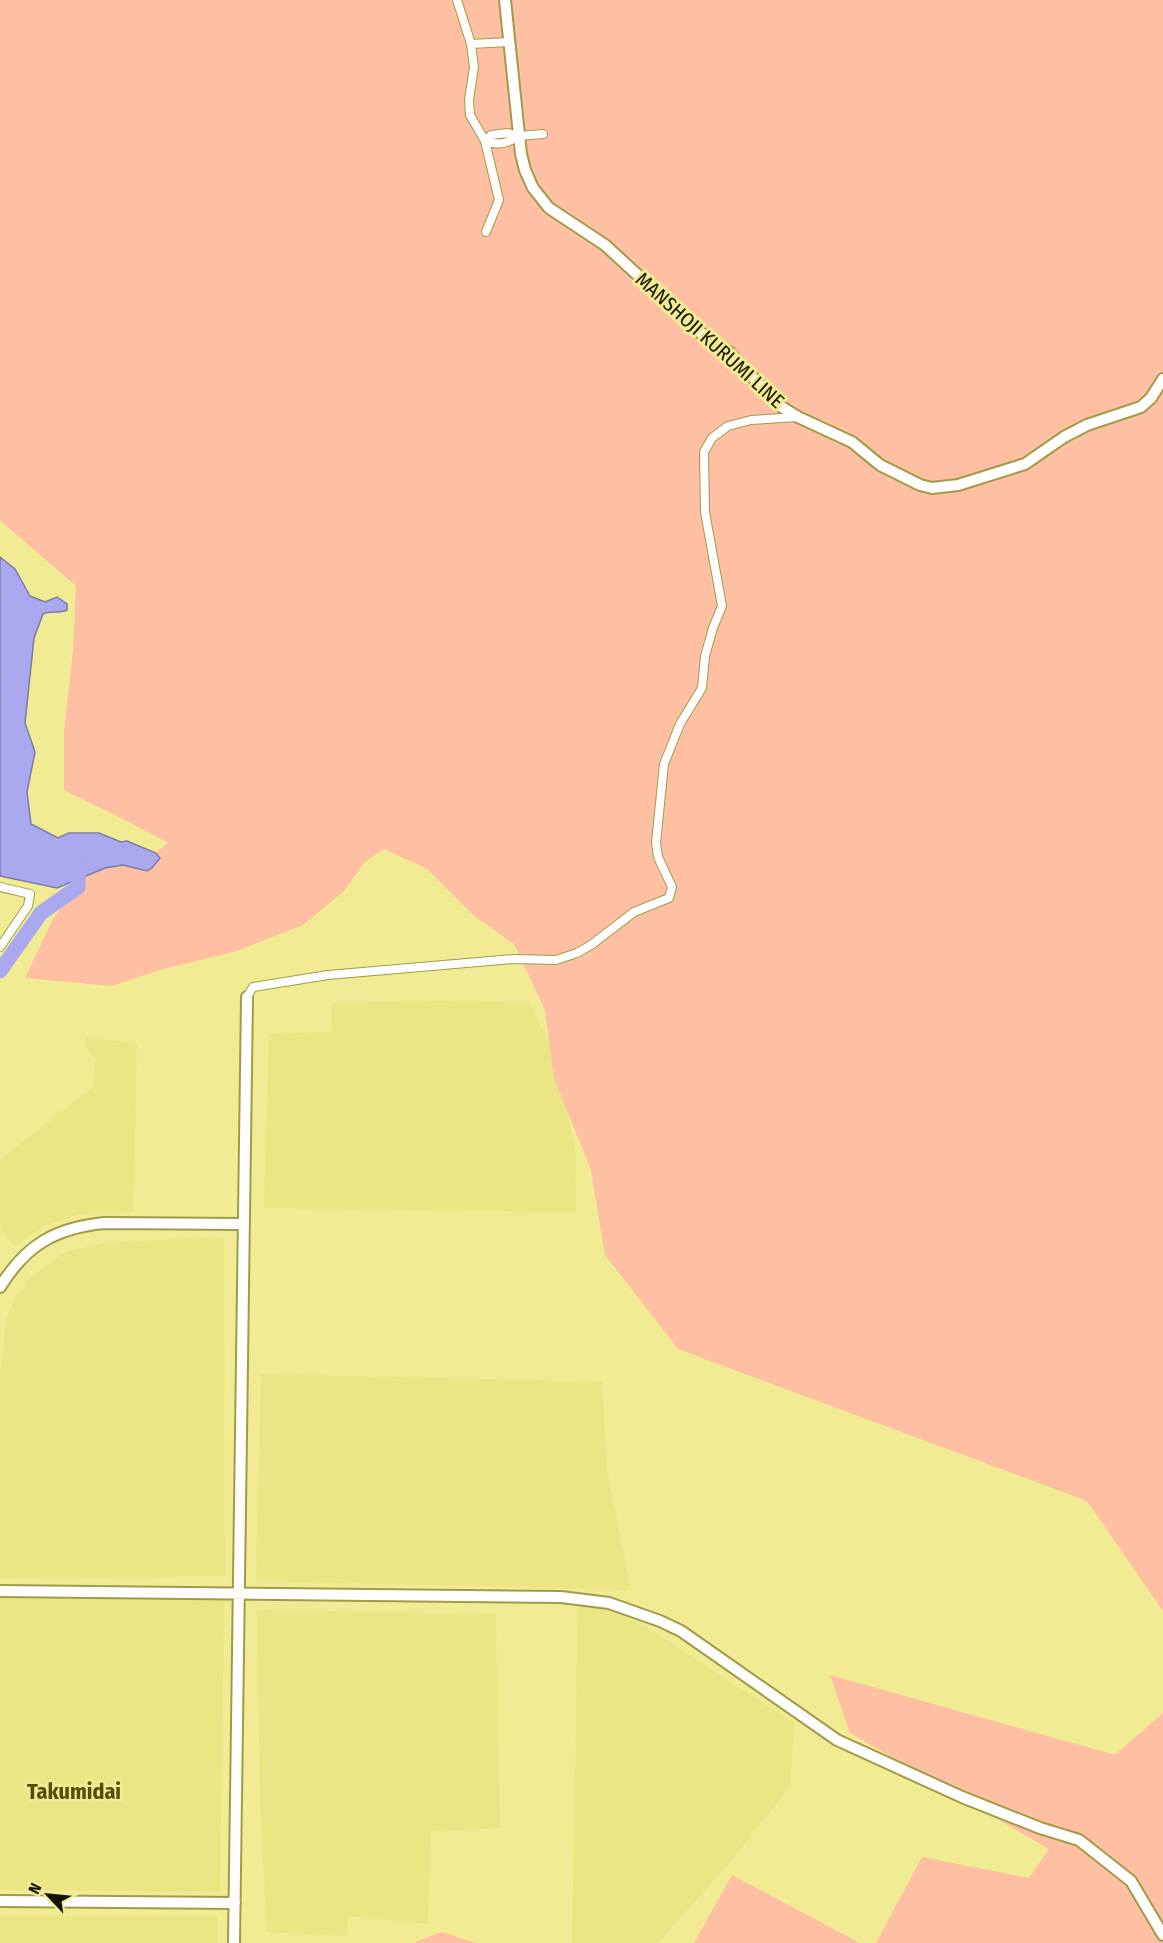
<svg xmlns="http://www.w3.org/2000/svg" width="1163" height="1943" font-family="'Fira Sans Condensed',sans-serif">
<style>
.built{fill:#ebe584}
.green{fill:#ffbfa2}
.water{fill:#aaa8ee;stroke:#7d7ba7;stroke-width:1.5}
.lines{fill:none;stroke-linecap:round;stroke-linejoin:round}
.river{stroke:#aaa8ee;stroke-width:15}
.street-casing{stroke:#a19b45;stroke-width:10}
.secondary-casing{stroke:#a19b45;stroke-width:14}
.street{stroke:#fff;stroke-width:8}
.secondary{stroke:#fff;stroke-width:10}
.labels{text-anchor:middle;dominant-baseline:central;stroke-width:6;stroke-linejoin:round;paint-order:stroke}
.street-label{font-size:20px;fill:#151300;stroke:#f1eb94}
.quarter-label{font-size:22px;font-weight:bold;fill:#534e04;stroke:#f1eb94}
</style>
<rect width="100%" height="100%" fill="#f1eb94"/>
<path class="built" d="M441 1001 530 1003 554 1055 575 1147 576 1212 264 1208 269 1034 331 1032 332 1003Z
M86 1037 137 1044 133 1212 79 1214 44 1226 14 1246 0 1226V1160L93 1087 96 1059 84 1045Z
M224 1237 225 1576 0 1578V1378L6 1320 16 1296 31 1277 65 1252 104 1243Z
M261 1374 602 1382 607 1470 631 1590 256 1581Z
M0 1598 224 1600 220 1892 0 1890Z
M578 1605 610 1609 648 1628 794 1723 790 1786 730 1862 658 1943H572Z
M257 1610 496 1614 500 1828 431 1831 428 1924 348 1916 347 1936 267 1932 260 1802Z
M0 1916H217V1943H0Z"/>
<path class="green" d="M0 0H1163V1611L1087 1501 678 1349 605 1255 591 1170 554 1078 545 1010 514 944 473 915 427 869 384 849 365 862 343 892 303 925 234 952 159 970 112 986 25 978 53 919 87 872 108 856 154 855 168 843 131 823 64 790V731L73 651 76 586 2 522 0 518Z
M830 1675 1115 1755 1163 1713V1943H876L922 1857 1029 1878 1049 1849 850 1733Z
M732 1875 860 1943H694Z
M441 1932 476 1943H414Z"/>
<path class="water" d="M0 557 15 569 30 596 45 602 57 597 67 604V610C59 614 51 610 43 614L34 638 25 723 35 752 27 792 31 824 58 838 69 833H99L121 842 127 841 156 853 160 858 152 868 147 871 123 865 105 868 57 888 0 876Z"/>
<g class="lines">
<path class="river" d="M0 971 41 913 78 887V863"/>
<defs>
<path id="street" d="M457 0 471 44 474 67 469 100 470 115 485 141 499 200 486 232
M471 44 509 42
M485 141 491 135 508 133 518 136 543 134
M485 141C496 145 508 144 518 136
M0 887 30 894 28 906 0 947
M247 997 253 987 328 975 514 959 556 960 577 953 591 945 634 912 669 898 672 887 658 857 656 843 664 764 680 724 702 688 705 656 713 628 722 606 705 512 704 452 712 438 728 426 751 420 798 417"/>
<path id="secondary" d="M505 0 521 154 525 170 533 188 549 208 605 245 701 333 729 352 780 406 798 417 852 442 880 465 920 485 932 488 958 485 1025 464 1064 437 1087 425 1141 407 1151 398 1163 379
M0 1287C26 1245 55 1228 104 1223L244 1224
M0 1591 561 1597 609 1603 660 1621 681 1631 837 1740 962 1797 1040 1828 1079 1840 1131 1881 1163 1935
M0 1901 235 1903
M234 1943 247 997"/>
</defs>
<use href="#street" class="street-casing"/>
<use href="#secondary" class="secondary-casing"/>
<use href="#street" class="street"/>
<use href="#secondary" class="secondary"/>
</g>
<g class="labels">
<g class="street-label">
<text transform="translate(710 340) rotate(42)">MANSHOJI KURUMI LINE</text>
</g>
<g class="quarter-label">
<text x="74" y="1791">Takumidai</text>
</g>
</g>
<g transform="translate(48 1895) rotate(296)" stroke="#f1eb94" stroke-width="4.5" paint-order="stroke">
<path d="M0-4.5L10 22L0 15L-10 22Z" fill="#151300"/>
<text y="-9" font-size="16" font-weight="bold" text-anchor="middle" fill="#151300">N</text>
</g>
</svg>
